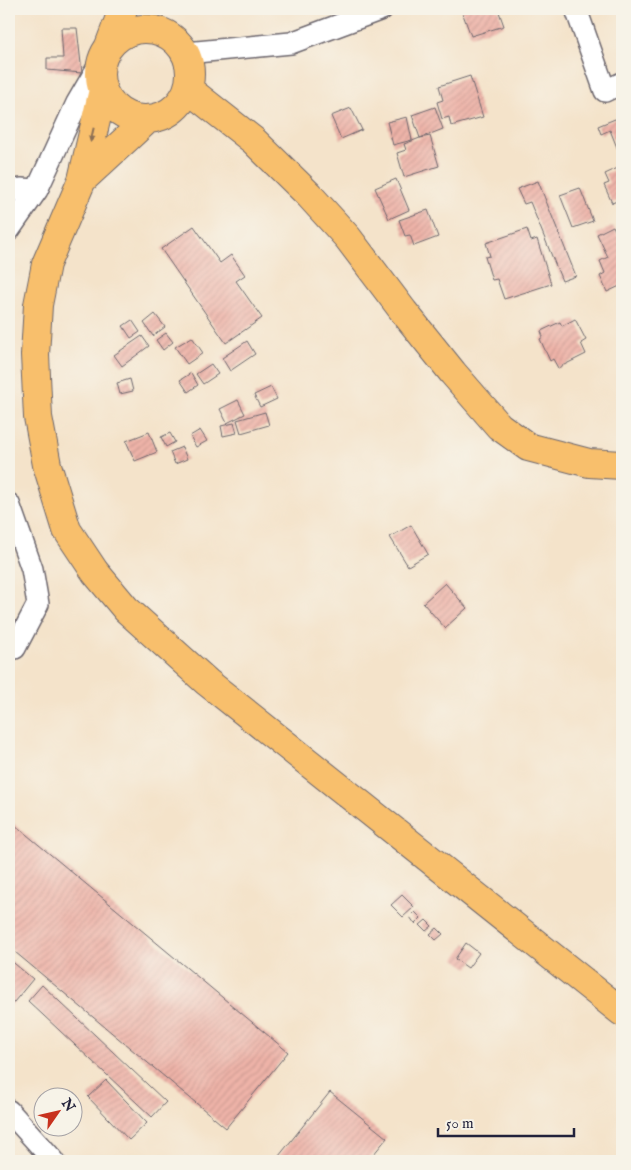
<svg xmlns="http://www.w3.org/2000/svg" width="631" height="1170" font-family="'IM FELL English',serif">
<style>
.building{fill:url(#building-hatch)}
.lines{fill:none;stroke-linecap:round;stroke-linejoin:round}
.minor-casing{stroke:#6c666d;stroke-width:24}
.major-casing{stroke:#6c666d;stroke-width:30}
.minor{stroke:#fff;stroke-width:21}
.major{stroke:#f8bf6c;stroke-width:28}
.oneway{fill:#8d7054}
</style>
<defs>
<pattern id="building-hatch" width="6" height="6" patternUnits="userSpaceOnUse" patternTransform="scale(1.25)"><rect width="6" height="6" fill="#eeb3a8"/><path d="M-1 1l2-2M0 6l6-6M5 7l2-2" fill="none" stroke="#cc9a92"/></pattern>
</defs>
<rect width="100%" height="100%" fill="#f7f3e8"/>
<filter id="ink" filterUnits="userSpaceOnUse"><feTurbulence type="fractalNoise" baseFrequency=".02" numOctaves="2"/><feDisplacementMap in="SourceGraphic" scale="10" xChannelSelector="R" yChannelSelector="G"/><feConvolveMatrix kernelMatrix="1 2 1 2 8 2 1 2 1" color-interpolation-filters="sRGB"/></filter>
<filter id="wash" filterUnits="userSpaceOnUse"><feTurbulence type="fractalNoise" baseFrequency=".0096" numOctaves="4" result="noise"/><feDisplacementMap in="SourceGraphic" scale="20" xChannelSelector="R" yChannelSelector="G"/><feGaussianBlur stdDeviation="1.12" result="paint"/><feColorMatrix in="noise" values="0 0 0 0 0 0 0 0 0 0 0 0 0 0 0 0 0 1.4 0 .05"/><feComposite in="paint" operator="in"/></filter>
<g filter="url(#wash)">
<rect width="100%" height="100%" fill="#f4e3ca"/>
<g id="blocks">
<path class="building" d="M461 9H498L504 26 471 36Z
M61 28H77L82 73 47 70V58H63Z
M470 76 483 117 451 126 449 117 442 119 437 102 443 100 439 86Z
M435 107 443 129 420 138 430 136 439 166 404 177 397 153 406 150 404 144 420 138 412 115Z
M351 108 362 130 341 139 331 116Z
M407 117 412 140 393 145 387 122Z
M615 119 622 123V160L610 130 601 134 598 126Z
M622 166V212L617 201 612 203 604 185 609 183 605 174Z
M396 179 409 210 389 219 375 188Z
M538 181 576 276 562 281 530 202 524 204 517 189Z
M580 188 593 221 573 228 560 195Z
M428 210 438 237 414 246 410 235 405 236 399 220Z
M194 226 220 263 231 255 245 275 236 281 262 318 226 343 161 249Z
M613 226 622 244V285L607 292 600 276 605 273 600 261 608 257 597 234Z
M527 229 531 241 537 239 551 284 504 299 497 279 492 280 485 257 490 256 486 243Z
M155 314 165 327 153 336 144 323Z
M575 319 586 340 581 343 586 354 558 368 553 359 550 361 540 339 543 337 541 331 560 322 562 326Z
M132 320 140 332 131 338 123 326Z
M166 333 173 342 163 350 156 340Z
M142 336 149 346 122 366 114 355Z
M192 337 203 353 187 364 175 347Z
M247 341 255 354 230 371 222 358Z
M211 364 218 374 203 384 196 374Z
M191 373 198 385 188 392 180 380Z
M130 379 133 391 120 394 117 383Z
M271 387 277 399 260 407 254 395Z
M238 400 245 414 227 423 220 409Z
M265 412 269 425 241 433 237 420Z
M234 423 237 433 223 436 221 426Z
M200 430 207 441 196 447 190 436Z
M149 432 157 452 135 461 126 441Z
M170 433 175 442 166 447 161 437Z
M182 447 187 459 175 464 170 452Z
M411 525 428 554 408 566 390 537Z
M445 583 467 608 445 628 423 603Z
M9 820 288 1052 226 1128 9 947Z
M402 895 414 907 403 917 391 905Z
M415 912 421 918 415 924 410 917Z
M426 920 432 926 426 931 420 925Z
M437 928 443 934 436 940 430 934Z
M466 943 479 953 468 968 455 959Z
M9 959 33 979 9 1008Z
M42 985 166 1102 152 1117 28 1001Z
M106 1080 147 1123 129 1140 88 1097Z
M330 1092 387 1138 368 1161H275Z"/>
</g>
</g>
<g filter="url(#ink)">
<use href="#blocks" fill-opacity="0" stroke="#6c666d" stroke-width="1"/>
<g class="lines">
<defs>
<path id="minor" d="M576 9 605 91 622 83
M186 53 291 43 382 9
M9 191 21 189 37 190
M9 230 37 190 77 103 102 60
M9 504 32 569 38 604 15 648
M9 1111 54 1161"/>
<path id="major" d="M100 74a45 45 0 1 1 90 0a45 45 0 1 1-90 0Z
M109 46 123 9
M188 89 254 141 309 195 348 238 404 312 453 373 499 426 528 447 589 463 622 465
M103 90 82 180 46 264 38 305 35 355 38 417 47 465 67 530 95 572 126 609 207 682 622 1012
M82 180 148 119"/>
</defs>
<use href="#minor" class="minor-casing"/>
<use href="#major" class="major-casing"/>
<use href="#minor" class="minor"/>
<use href="#major" class="major"/>
</g>
<defs><path id="oneway-solid" d="M-6-.8H1V-3.2L6.5 0L1 3.2V.8H-6Z" transform="scale(1.25)"/></defs>
<use class="oneway" href="#oneway-solid" transform="translate(92 135) rotate(103)"/>
</g>
<rect width="631" height="1170" fill="none" stroke="#f7f3e8" stroke-width="30"/>
<g transform="translate(58 1112) rotate(56)"><circle r="24" fill="#f7f3e8" stroke="#a29fa3"/>
<path d="M0-4L9 19L0 12L-9 19Z" fill="#c8321e"/>
<text y="-8" font-size="14" font-weight="bold" text-anchor="middle" fill="#22223b">N</text>
</g>
<path d="M438 1128v8h136v-8" fill="none" stroke="#22223b" stroke-width="2.5"/>
<text x="446" y="1128" font-size="15" fill="#22223b" stroke="#f7f3e8" stroke-width="4" paint-order="stroke">50 m</text>
</svg>
